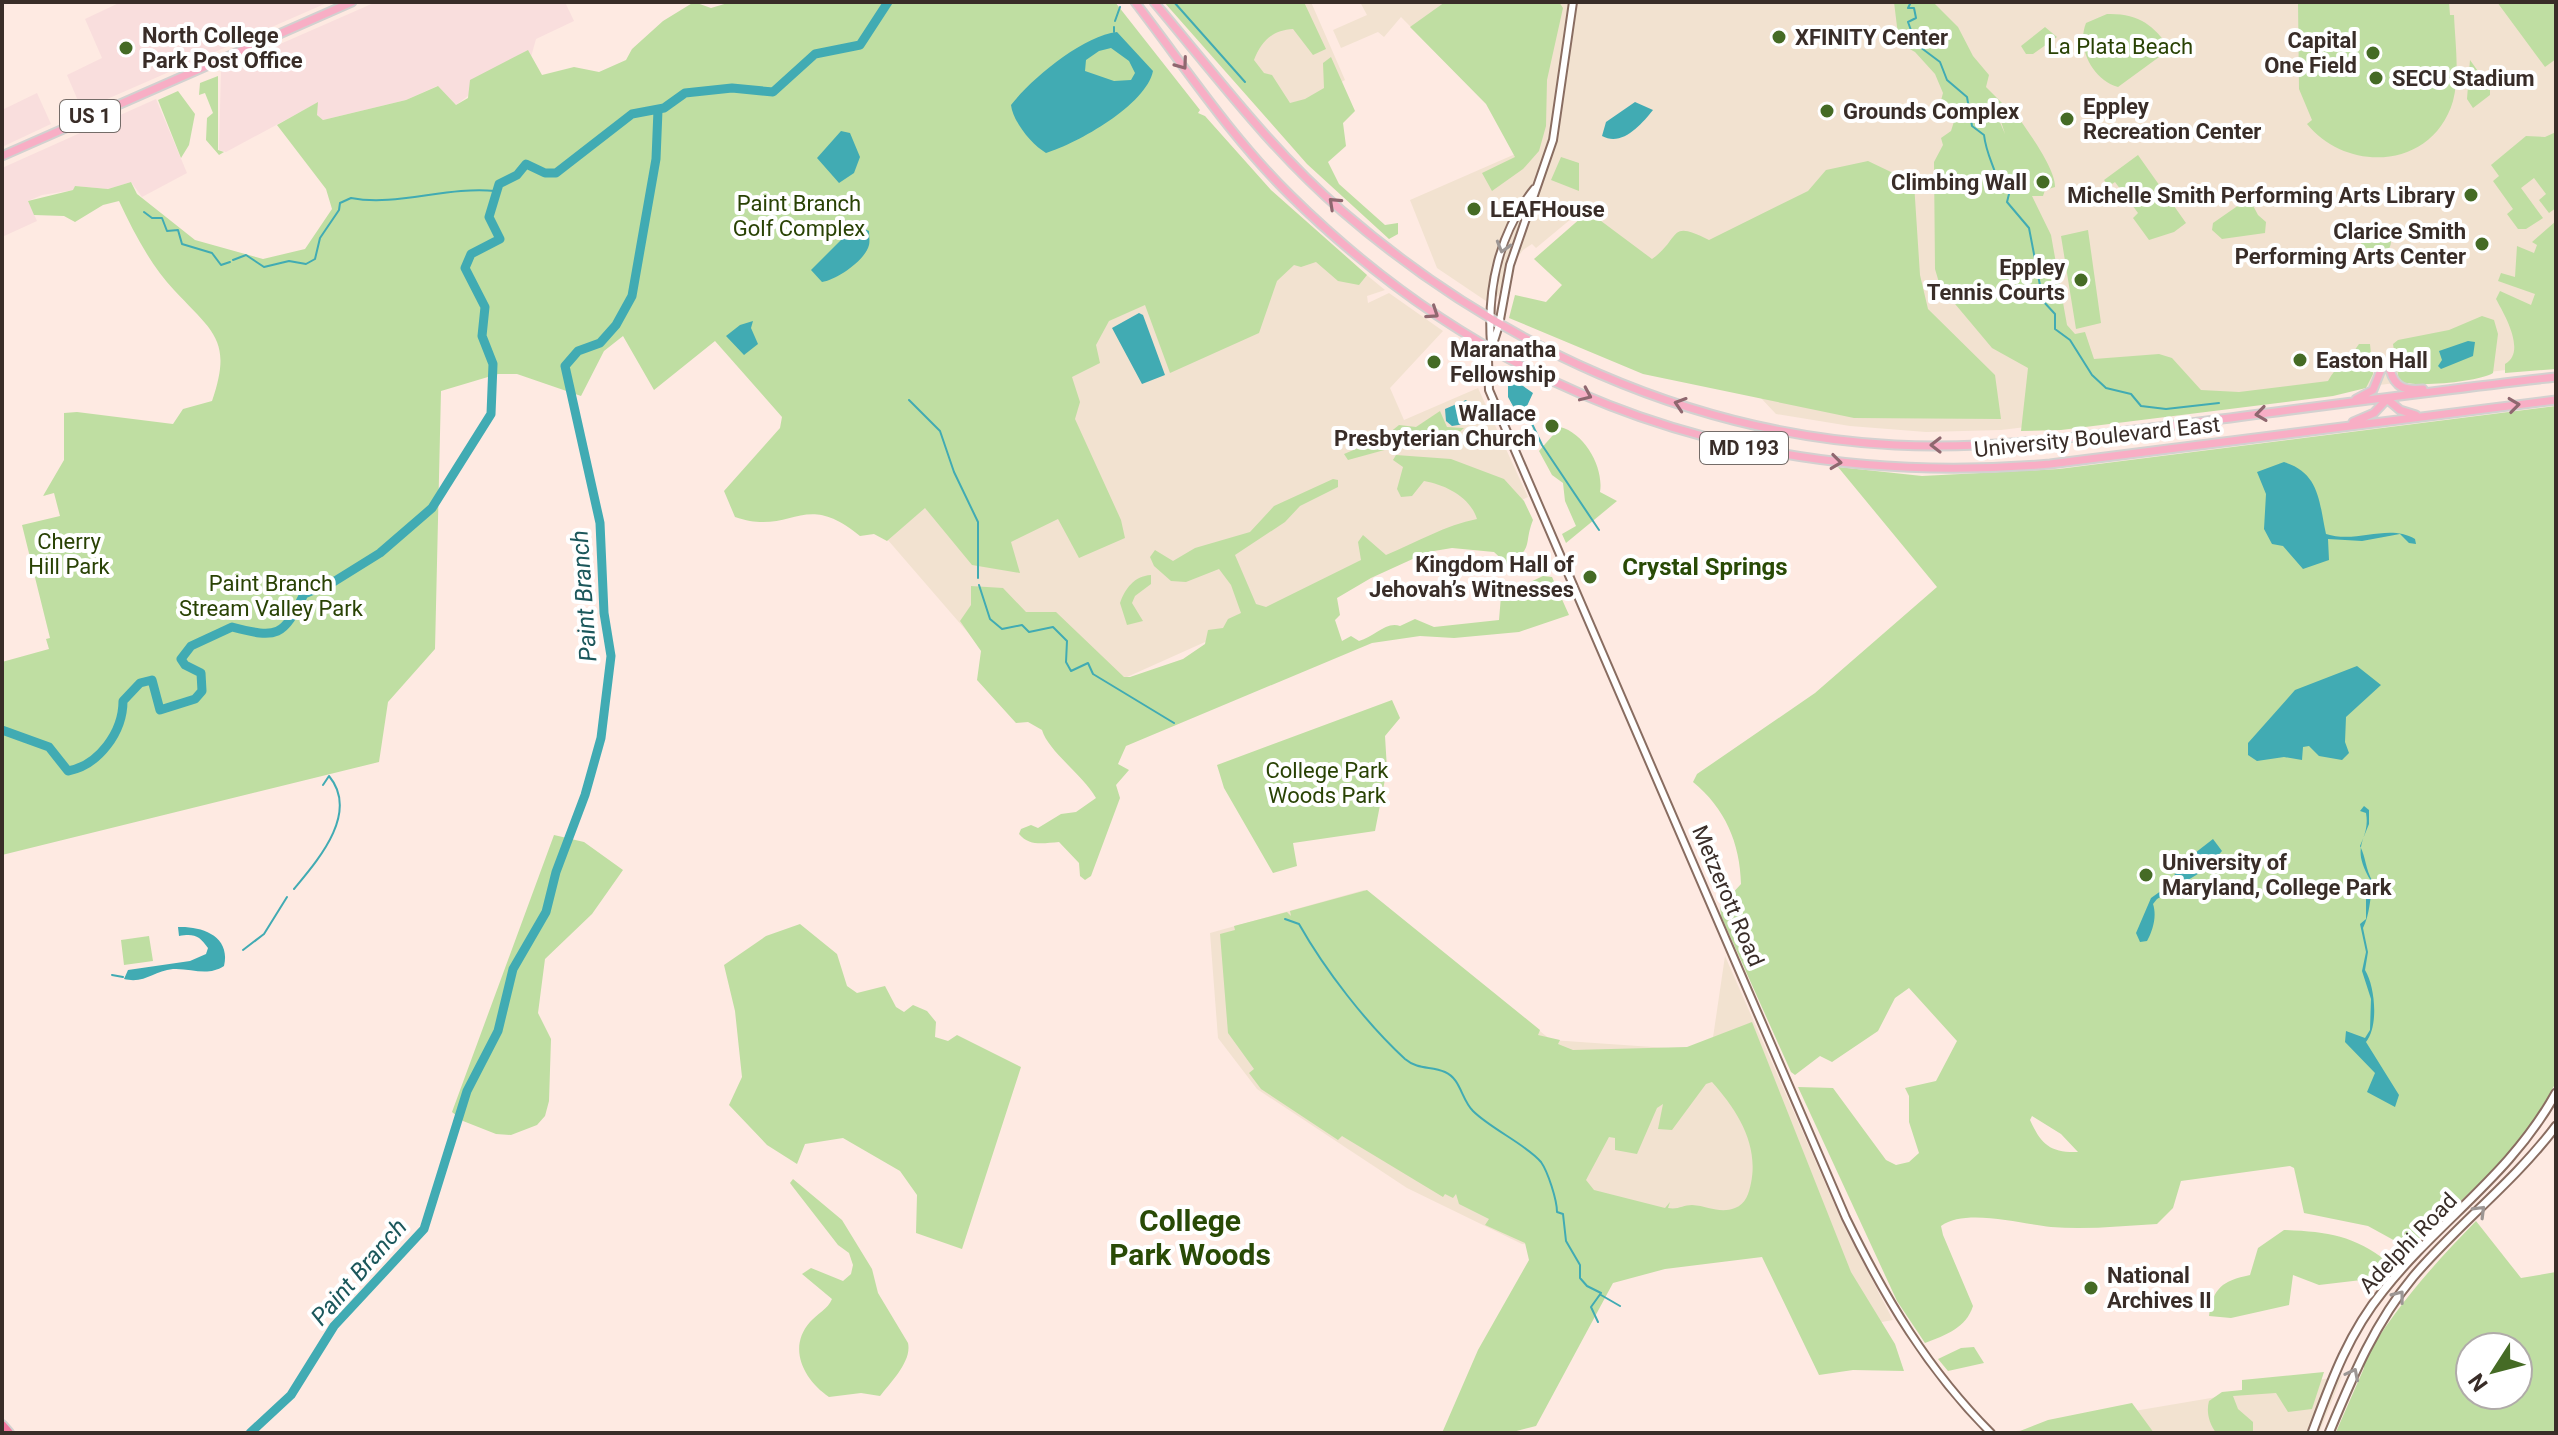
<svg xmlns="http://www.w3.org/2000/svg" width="2558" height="1435" font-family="Roboto,sans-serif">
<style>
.commercial{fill:#f9dedd}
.education{fill:#f2e2d0}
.green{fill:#bfdea2;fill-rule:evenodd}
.water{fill:#41abb3;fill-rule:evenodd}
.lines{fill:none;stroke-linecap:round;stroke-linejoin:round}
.stream{stroke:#41abb3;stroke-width:2}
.river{stroke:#41abb3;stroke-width:9}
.tertiary-casing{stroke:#896d61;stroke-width:10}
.secondary-casing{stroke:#896d61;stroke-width:11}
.primary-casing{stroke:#d3d1d0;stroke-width:11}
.motorway-casing{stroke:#d3d1d0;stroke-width:12}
.tertiary{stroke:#fff;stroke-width:6}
.secondary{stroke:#fff;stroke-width:7}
.primary{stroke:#f8aec5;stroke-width:7}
.motorway{stroke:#f3789f;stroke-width:8}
.oneway{stroke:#8f676f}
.oneway2{stroke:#9c9694}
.poi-dot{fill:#456b25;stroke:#fff;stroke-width:3}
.labels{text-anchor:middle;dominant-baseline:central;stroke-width:8;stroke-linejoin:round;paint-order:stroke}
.shield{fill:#fff;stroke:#746c68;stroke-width:2}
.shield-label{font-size:20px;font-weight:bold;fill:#392d28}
.poi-label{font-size:22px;font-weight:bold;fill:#392d28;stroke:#fff;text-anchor:start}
.park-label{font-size:22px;fill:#294204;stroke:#fff}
.street-label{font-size:22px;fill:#392d28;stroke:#fff}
.neighbourhood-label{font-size:24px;font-weight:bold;fill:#294a06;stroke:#fff}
.water-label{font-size:24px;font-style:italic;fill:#1b575b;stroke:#fff}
.district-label{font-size:30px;font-weight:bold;fill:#294a06;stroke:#fff}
</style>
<rect width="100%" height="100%" fill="#feeae2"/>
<path class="commercial" d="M121 2H329L82 110 67 75 102 58 85 19Z
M376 2H565L574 21 536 39 531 57 528 51 456 105 437 86 406 100 323 120 317 115V103L226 152 219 150 221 70Z
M37 93 51 124 2 147V110Z
M156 99 187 173 142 197 131 182 108 189 75 186 74 190 42 195 28 201 37 221 2 237V168Z"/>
<path class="education" d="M1277 2H1311L1345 80 1272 121 1241 78Z
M1360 2H2556V364L2001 430 1926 432 1850 426 1776 414 1583 209 1536 248 1532 244 1523 250 1508 270 1498 296 1486 301 1437 268 1410 200 1513 155 1527 145 1401 17 1384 37 1378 32 1341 48 1333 30 1367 15Z
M1158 104 1385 290 1367 296 1368 303 1389 293 1443 331 1390 388 1404 420 1478 388 1528 497 1040 716 785 421Z
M1364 890 1551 1040 1711 1051 1725 956 1844 1226 1893 1320 1843 1329 1807 1255 1522 1244 1407 1188 1257 1089 1218 1038 1210 933Z
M2342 1376 2319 1433H2004Z"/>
<path class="green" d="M694 2 711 8 731 2H1115L1200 110 1198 113 1205 116 1271 190 1367 275 1359 285 1338 281 1316 262 1301 267 1294 265 1277 281 1259 333 1170 373 1145 305 1109 321 1096 345 1100 363 1072 377 1080 402 1075 419 1121 520 1125 538 1079 558 1058 519 1011 542 1020 573 972 565 925 508 887 541 874 534 860 536C803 488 792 537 735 517L724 491 780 428 782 417 715 341 654 390 623 336 604 351 581 396 517 374H498L441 391 435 649 388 702 379 762 2 855V662L49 649 46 639 50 638 22 525 60 516 54 493 43 496 64 460V413L77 412 173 424 183 409 212 401C233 340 213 332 174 290 151 266 133 231 119 201L103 205 75 222 64 216 34 215 28 201 73 190 75 186 108 189 131 182 137 194 195 240 263 259 305 249 332 209 326 189 277 125 318 102 317 115 323 120 406 100 438 86 456 105 468 98 470 80 528 50 542 75 574 67 599 72 626 60 632 49 663 21Z
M1164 2H1304L1326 49 1313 55 1293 29C1273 30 1261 41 1254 60L1264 73 1272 75 1290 103 1305 99 1324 88 1323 63 1331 57 1355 111 1343 123 1346 146 1328 162 1339 184 1385 225 1398 223V234L1389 239 1307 164Z
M1445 2H1559L1563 8 1547 80 1546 126 1539 151 1523 169 1492 191 1482 173 1515 157 1486 104 1410 27Z
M1894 2H1933L1958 27 1973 56 1989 75 1986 87 2004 105 1996 113 2005 134 1998 112 2008 104C2022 122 2056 168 2055 187L2045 190 2043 196H2032L2051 235 2067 325 2075 334 2085 332 2094 359 2159 354 2172 358 2201 390 2239 392 2328 381C2336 365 2349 360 2359 344H2370L2373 374 2366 388 2333 396 2061 430 2021 431 2028 368 1992 348 1940 286 1935 269 1934 162 1943 145 1941 138 1951 131 1957 112 1953 107 1939 108 1943 93 1935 74 1915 52 1899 43Z
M2298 2H2449L2450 15H2454C2455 41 2460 75 2453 101 2433 169 2348 174 2307 124L2312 120 2299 89Z
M2497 2H2556V59L2545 67Z
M2107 14C2138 13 2154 25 2170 49L2118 87C2093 80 2076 48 2086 23Z
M2045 27 2057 37 2033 54H2026L2021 46Z
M2470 60 2490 88V95L2473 108 2467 99Z
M218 76V150L224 152 219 155 206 140 207 118 213 113 205 93 199 95 200 83Z
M178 91 195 114 189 145 181 158 158 100Z
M2556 132V208L2549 213 2539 200 2546 194 2534 178 2521 188 2543 218 2526 229H2518L2507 214 2513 209 2493 181 2499 176 2491 165 2526 136 2545 137Z
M2138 155 2186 223 2174 232 2149 240 2133 218 2138 213 2115 182 2109 186 2104 180Z
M1561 157 1579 163V191L1551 180Z
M1868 161 1914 183 1920 275 1928 309 1995 375 2001 419 1854 418 1643 374 1509 318 1515 295 1546 302 1562 285 1534 259 1582 217 1593 215 1652 259C1682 238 1667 219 1709 240L1808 191 1826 170Z
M2249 198 2258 215 2266 222 2265 233 2222 239 2212 230 2213 223Z
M2556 221V369L2505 373V364C2527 352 2504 314 2496 299L2500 291 2531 305 2535 294 2498 281 2501 273 2515 277 2517 246 2534 253 2537 245 2532 242Z
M2361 241a15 15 0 1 1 30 0a15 15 0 1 1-30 0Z
M2088 230 2101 323 2076 329 2061 236Z
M2482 316 2494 320 2498 334 2493 373C2479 382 2414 388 2399 381L2393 344 2398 340 2449 330Z
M2556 406V1082C2522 1150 2464 1199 2408 1248L2368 1226 2304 1213 2294 1168 2290 1166 2181 1181 2173 1208 2157 1224C2122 1226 2086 1230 2051 1227 2021 1224 1966 1208 1941 1226L1943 1235 1973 1306C1966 1328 1946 1335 1925 1343L1897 1301 1798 1087 1833 1088 1886 1160 1896 1165 1909 1162 1919 1153 1909 1122V1096L1905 1088 1936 1081 1957 1041 1909 988 1895 998 1878 1031 1832 1062 1820 1056 1795 1075 1791 1072 1721 916 1720 907 1741 884C1740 843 1725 808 1693 782L1697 774 1815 693 1937 587 1838 467 1922 476 2059 469ZM2032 1116 2061 1134 2078 1152C2050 1153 2041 1144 2030 1120Z
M1440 411 1447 427 1464 428 1444 446 1410 443 1348 460 1344 454 1384 437 1399 425 1416 427Z
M1560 427C1585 433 1604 468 1600 492L1617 501 1566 543 1562 534 1576 526 1565 501 1563 483 1552 475 1539 451Z
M1396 455 1451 459 1504 479 1524 501 1533 520C1523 545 1535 548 1507 564L1494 552 1452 548 1428 552 1371 578 1337 598 1340 615 1335 620 1342 641 1351 636 1359 641C1374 637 1386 621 1400 626L1415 619 1434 627 1499 620 1501 596 1543 576 1552 577 1569 615 1519 632 1454 638 1420 636 1372 643 1126 746 1118 764 1129 770 1116 785 1120 798 1091 876 1085 880 1080 876 1079 863 1059 842C1044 843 1030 847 1019 834L1021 829 1031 825 1038 828 1061 814 1076 812 1096 798C1083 775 1048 751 1042 730L1028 722 1016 723 977 680 981 651 960 621 971 605V586L1003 588 1026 612H1056L1124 677H1130L1183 659 1205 644 1208 630 1223 628 1228 619 1241 613 1231 585 1219 569 1186 582 1171 581 1154 566 1150 557 1155 550 1173 561 1195 548 1250 532 1274 506 1333 479 1338 480V487L1300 506 1285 522 1235 555 1256 604 1266 607 1361 560 1358 542 1363 535 1386 555C1417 542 1446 525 1477 519 1470 497 1446 485 1424 481L1412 496 1401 497 1397 489 1403 467 1393 460Z
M1151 575V584L1135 596 1132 603 1143 621 1127 625 1120 603C1125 589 1134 576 1151 575Z
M1392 700 1400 718 1385 736 1387 769 1375 831 1293 843 1297 866 1273 873 1224 788 1217 765Z
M554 835 584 842 623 870 592 914 545 959 538 1013 551 1039 549 1101 545 1116 537 1125 511 1135 496 1134 463 1121 452 1112Z
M1367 890 1540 1030 1538 1035 1560 1040 1558 1044 1573 1050 1687 1047 1752 1022 1851 1272 1895 1344 1904 1371 1853 1370 1819 1375 1762 1257 1665 1269 1613 1283 1536 1426 1509 1433H1442L1478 1350 1529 1260 1525 1243 1485 1225 1489 1219 1459 1204 1456 1194 1453 1198 1445 1194 1443 1197 1342 1136 1338 1140 1261 1089 1249 1073 1254 1069 1228 1033 1220 934 1235 930 1234 926 1287 912 1291 916 1290 911ZM1712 1082C1737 1110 1759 1144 1751 1183 1749 1193 1746 1204 1735 1208 1720 1214 1708 1206 1692 1205 1683 1205 1678 1210 1668 1208L1670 1202 1665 1208 1594 1190 1586 1180 1609 1137 1615 1138V1150L1637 1154 1657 1108 1663 1104 1658 1129 1672 1130 1706 1084Z
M800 924 837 954 847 986 857 993 885 986 896 1007 904 1012 913 1005 927 1011 936 1022 935 1037 948 1041 957 1035 1021 1067 962 1249 916 1233 917 1195 900 1171 843 1138 805 1144 797 1164 767 1145 729 1105 742 1077 735 1011 724 965 766 936Z
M149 936 153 961 124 965 121 940Z
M793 1179 842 1220 872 1269 878 1293 908 1343C912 1361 891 1382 880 1396L861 1393 829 1397C804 1380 787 1348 810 1322 817 1314 828 1309 832 1299L802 1274 811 1268 843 1281 851 1274 853 1265 849 1253 838 1245 793 1187 790 1183Z
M2476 1221 2521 1278 2556 1272V1433L2336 1432 2364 1368 2363 1362C2394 1309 2433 1265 2476 1221ZM2470 1347H2518V1395H2470Z
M2284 1230C2328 1232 2353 1235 2388 1262L2370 1279 2319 1285 2293 1275 2289 1305 2231 1318 2209 1316C2213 1288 2222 1281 2250 1275L2258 1248Z
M1974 1347 1984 1363 1948 1371 1938 1359 1961 1348Z
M2324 1372 2312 1409 2288 1412 2276 1393 2233 1396 2238 1409 2253 1422V1433H2216C2209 1423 2206 1412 2209 1401L2222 1392 2242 1390V1380Z
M2132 1403 2154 1433H2015L2048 1420Z"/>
<path class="water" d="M1117 32 1153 71C1146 105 1078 143 1046 153 1032 145 1013 122 1011 105 1032 78 1083 36 1117 32ZM1111 48 1129 61 1135 73 1131 80 1114 81 1085 71 1086 60 1099 51Z
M1635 102 1653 110C1641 125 1622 147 1602 136L1606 122Z
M841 131 850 133 860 157 854 173 839 183 817 158Z
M860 227 869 231C869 236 870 241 869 245 865 261 836 280 822 282L811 270 844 237Z
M1139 313 1143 315 1165 375 1142 384 1112 328Z
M753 321 751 328 758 344 744 355 726 336 740 325Z
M2468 341 2475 342 2473 356 2441 369 2438 366 2442 360 2439 351Z
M1513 379 1533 393 1527 406 1514 408 1508 397V382Z
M1466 400 1476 411 1477 422 1452 426 1446 421 1445 409Z
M2284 462C2320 473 2319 502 2326 534 2357 544 2388 523 2415 539L2416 544 2409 543 2400 534 2362 541 2328 539 2329 560 2303 569 2283 546 2272 544 2264 529 2266 494 2257 472Z
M2357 666 2381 685 2346 717 2345 742 2349 753 2342 760 2319 756 2309 746 2303 747 2302 760 2284 757 2257 761 2248 755V743L2295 690Z
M2364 806 2369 810V824L2360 846C2366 857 2365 869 2373 882 2370 898 2370 914 2363 928L2368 952 2365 970C2375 986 2379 1026 2366 1042L2399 1095 2395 1107 2367 1092 2375 1073 2345 1042 2346 1031 2365 1038 2370 1030 2371 999 2362 971 2366 952 2360 924 2366 919V893L2371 881C2348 843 2371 841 2366 813L2360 811Z
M2213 839 2222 851 2206 869 2157 899 2153 904C2157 916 2153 930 2147 941L2140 942 2136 933 2151 898 2172 883 2177 867Z
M178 927C202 926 231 936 224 966 207 977 192 968 173 969 153 971 145 984 124 979L128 970 190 961 206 954 208 948C200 936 194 933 179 936Z"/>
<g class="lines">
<path class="stream" d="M1174 2 1245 82
M1911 2 1908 8H1914L1916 18 1908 22 1916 44 1940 62 1947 80 1967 97 1972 126 1984 135C1986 152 1992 162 1997 178L2010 190 2007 202 2029 228 2043 301 2055 314V329L2070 340 2092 375 2106 388 2131 394 2141 406 2166 409 2219 403
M1115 21 1120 7
M1114 32V27
M144 212 152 218H162L167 231 178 230 182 244 212 253 221 265 230 262
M233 260 246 255 264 267 289 261 306 264 315 259 320 238 339 210 340 203 351 198C396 207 447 186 495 191
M909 400 940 431 954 472 978 522V578
M1524 407 1542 445 1599 530
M979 585 990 619 1002 629 1022 625 1029 632 1053 627 1067 641 1066 662 1071 671 1088 663 1093 674 1174 723
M294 889C317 861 360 813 329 776L323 785
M1285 919 1299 924C1325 970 1366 1023 1405 1059 1418 1070 1431 1066 1445 1072 1461 1079 1461 1099 1473 1111 1491 1129 1527 1145 1541 1162 1548 1172 1557 1200 1557 1212L1563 1214 1566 1241 1580 1265V1278L1587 1286 1601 1293 1591 1307 1598 1322
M243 950 264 934 287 897
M112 975 123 977
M1601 1295 1620 1306"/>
<path class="river" d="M2 730 49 747 68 771C99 765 123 732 123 701L140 683 152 680 160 710 195 699 202 691 201 673 185 665 181 659 191 646 232 627C278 639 283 637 304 594L335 581 380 553 432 508 491 414 493 364 482 336 485 307 465 268 471 254 500 239 489 217 499 184 517 175 526 164 545 173H556L632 114 664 108 685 93 732 88 773 92 815 54 860 45 888 2
M250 1433 291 1395 334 1326 424 1229 467 1091 498 1031 513 969 546 912 556 872 585 795 601 738 611 656 604 613 600 523 565 366 578 351 600 343 616 325 632 296 656 159 658 110"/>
<defs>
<path id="tertiary" d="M1573 2 1553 140 1510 265 1499 325 1488 360 1489 390 1846 1218C1885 1298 1928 1370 1991 1433
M1491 344C1487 288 1499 233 1534 189"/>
<path id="secondary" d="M2312 1433C2331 1382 2348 1334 2383 1291 2439 1220 2510 1176 2556 1093
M2329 1433C2352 1378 2374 1324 2413 1277 2458 1224 2514 1182 2556 1126"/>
<path id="primary" d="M1135 2C1185 67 1231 137 1290 195 1500 402 1758 489 2050 464L2556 400
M1154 2C1214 73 1271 150 1342 211 1497 345 1689 434 1895 445 1991 450 2087 436 2183 424 2307 408 2432 391 2556 377
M2 156 352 2
M2390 370C2395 388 2406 391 2423 389
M2356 399 2373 390 2381 370
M2387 399 2400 410 2416 415
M2353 422 2374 413 2387 399"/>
<path id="motorway" d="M2 1425 9 1433"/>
</defs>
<use href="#tertiary" class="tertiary-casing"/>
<use href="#secondary" class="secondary-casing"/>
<use href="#primary" class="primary-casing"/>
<use href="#motorway" class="motorway-casing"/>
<use href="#tertiary" class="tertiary"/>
<use href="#secondary" class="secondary"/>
<use href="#primary" class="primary"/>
<use href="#motorway" class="motorway"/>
</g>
<defs><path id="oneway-chevron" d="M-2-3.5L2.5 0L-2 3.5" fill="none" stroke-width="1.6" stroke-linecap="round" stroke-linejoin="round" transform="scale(2)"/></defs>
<g class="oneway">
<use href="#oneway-chevron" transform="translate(1182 64) rotate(54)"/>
<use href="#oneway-chevron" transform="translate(1334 203) rotate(-137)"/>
<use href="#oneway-chevron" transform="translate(1433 313) rotate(34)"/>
<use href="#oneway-chevron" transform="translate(1586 395) rotate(24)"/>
<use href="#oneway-chevron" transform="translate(1680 404) rotate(-162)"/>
<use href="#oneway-chevron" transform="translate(2514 405) rotate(-7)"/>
<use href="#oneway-chevron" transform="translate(2261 414) rotate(172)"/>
<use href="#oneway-chevron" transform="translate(1936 445) rotate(180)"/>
<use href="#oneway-chevron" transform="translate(1836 462) rotate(7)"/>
</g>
<g class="oneway2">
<use href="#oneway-chevron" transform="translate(1503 247) rotate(106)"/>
<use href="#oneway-chevron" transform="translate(2480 1211) rotate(-45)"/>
<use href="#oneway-chevron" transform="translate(2399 1296) rotate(-52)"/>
<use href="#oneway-chevron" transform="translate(2353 1374) rotate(-63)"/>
</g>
<g class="poi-dot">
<circle cx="1779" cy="37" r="8"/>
<circle cx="126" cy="48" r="8"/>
<circle cx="2373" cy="53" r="8"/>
<circle cx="2376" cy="78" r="8"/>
<circle cx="1827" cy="111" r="8"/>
<circle cx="2067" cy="119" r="8"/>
<circle cx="2043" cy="182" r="8"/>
<circle cx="2471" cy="195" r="8"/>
<circle cx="1474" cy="209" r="8"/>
<circle cx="2482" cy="244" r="8"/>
<circle cx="2081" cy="280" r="8"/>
<circle cx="2300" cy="360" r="8"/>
<circle cx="1434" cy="362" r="8"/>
<circle cx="1552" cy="426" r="8"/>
<circle cx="1590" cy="577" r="8"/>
<circle cx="2146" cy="875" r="8"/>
<circle cx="2091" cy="1288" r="8"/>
</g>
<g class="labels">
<g class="shield">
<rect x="60" y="100" width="60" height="32" rx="6"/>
<rect x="1700" y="432" width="88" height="32" rx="6"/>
</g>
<g class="shield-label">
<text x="90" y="116">US 1</text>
<text x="1744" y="448">MD 193</text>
</g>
<g class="poi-label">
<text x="142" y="35">North College<tspan x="142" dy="25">Park Post Office</tspan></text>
<text x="1795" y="37">XFINITY Center</text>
<text x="2357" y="40" text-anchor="end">Capital<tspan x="2357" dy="25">One Field</tspan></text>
<text x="2392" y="78">SECU Stadium</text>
<text x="2083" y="106">Eppley<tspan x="2083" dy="25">Recreation Center</tspan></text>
<text x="1843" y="111">Grounds Complex</text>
<text x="2027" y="182" text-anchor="end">Climbing Wall</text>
<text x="2455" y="195" text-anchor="end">Michelle Smith Performing Arts Library</text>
<text x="1490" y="209">LEAFHouse</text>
<text x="2466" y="231" text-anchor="end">Clarice Smith<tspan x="2466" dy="25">Performing Arts Center</tspan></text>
<text x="2065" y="267" text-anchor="end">Eppley<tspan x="2065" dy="25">Tennis Courts</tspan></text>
<text x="1450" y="349">Maranatha<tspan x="1450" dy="25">Fellowship</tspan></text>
<text x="2316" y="360">Easton Hall</text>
<text x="1536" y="413" text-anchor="end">Wallace<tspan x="1536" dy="25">Presbyterian Church</tspan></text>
<text x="1574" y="564" text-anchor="end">Kingdom Hall of<tspan x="1574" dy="25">Jehovah’s Witnesses</tspan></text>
<text x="2162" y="862">University of<tspan x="2162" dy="25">Maryland, College Park</tspan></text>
<text x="2107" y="1275">National<tspan x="2107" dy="25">Archives II</tspan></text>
</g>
<g class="park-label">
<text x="2120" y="46">La Plata Beach</text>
<text x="799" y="203">Paint Branch<tspan x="799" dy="25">Golf Complex</tspan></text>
<text x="69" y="541">Cherry<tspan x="69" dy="25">Hill Park</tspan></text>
<text x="271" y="583">Paint Branch<tspan x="271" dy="25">Stream Valley Park</tspan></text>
<text x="1327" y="770">College Park<tspan x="1327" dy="25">Woods Park</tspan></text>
</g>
<g class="street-label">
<text transform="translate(2097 437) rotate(-6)">University Boulevard East</text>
<text transform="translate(1728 896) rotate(67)">Metzerott Road</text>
<text transform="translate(2408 1243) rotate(-46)">Adelphi Road</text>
</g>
<g class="neighbourhood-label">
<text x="1705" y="567">Crystal Springs</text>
</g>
<g class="water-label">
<text transform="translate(584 596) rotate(-94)">Paint Branch</text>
<text transform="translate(359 1272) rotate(-49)">Paint Branch</text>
</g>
<g class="district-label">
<text x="1190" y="1220">College<tspan x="1190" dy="34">Park Woods</tspan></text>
</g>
</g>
<rect width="2558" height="1435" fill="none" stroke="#392d28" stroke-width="8"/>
<g transform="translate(2494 1371) rotate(234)"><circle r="38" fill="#ffffff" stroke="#b0aba9" stroke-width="2"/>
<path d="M0-6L14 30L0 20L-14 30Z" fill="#456b25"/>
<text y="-12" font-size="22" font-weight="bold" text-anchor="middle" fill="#392d28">N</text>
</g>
</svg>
